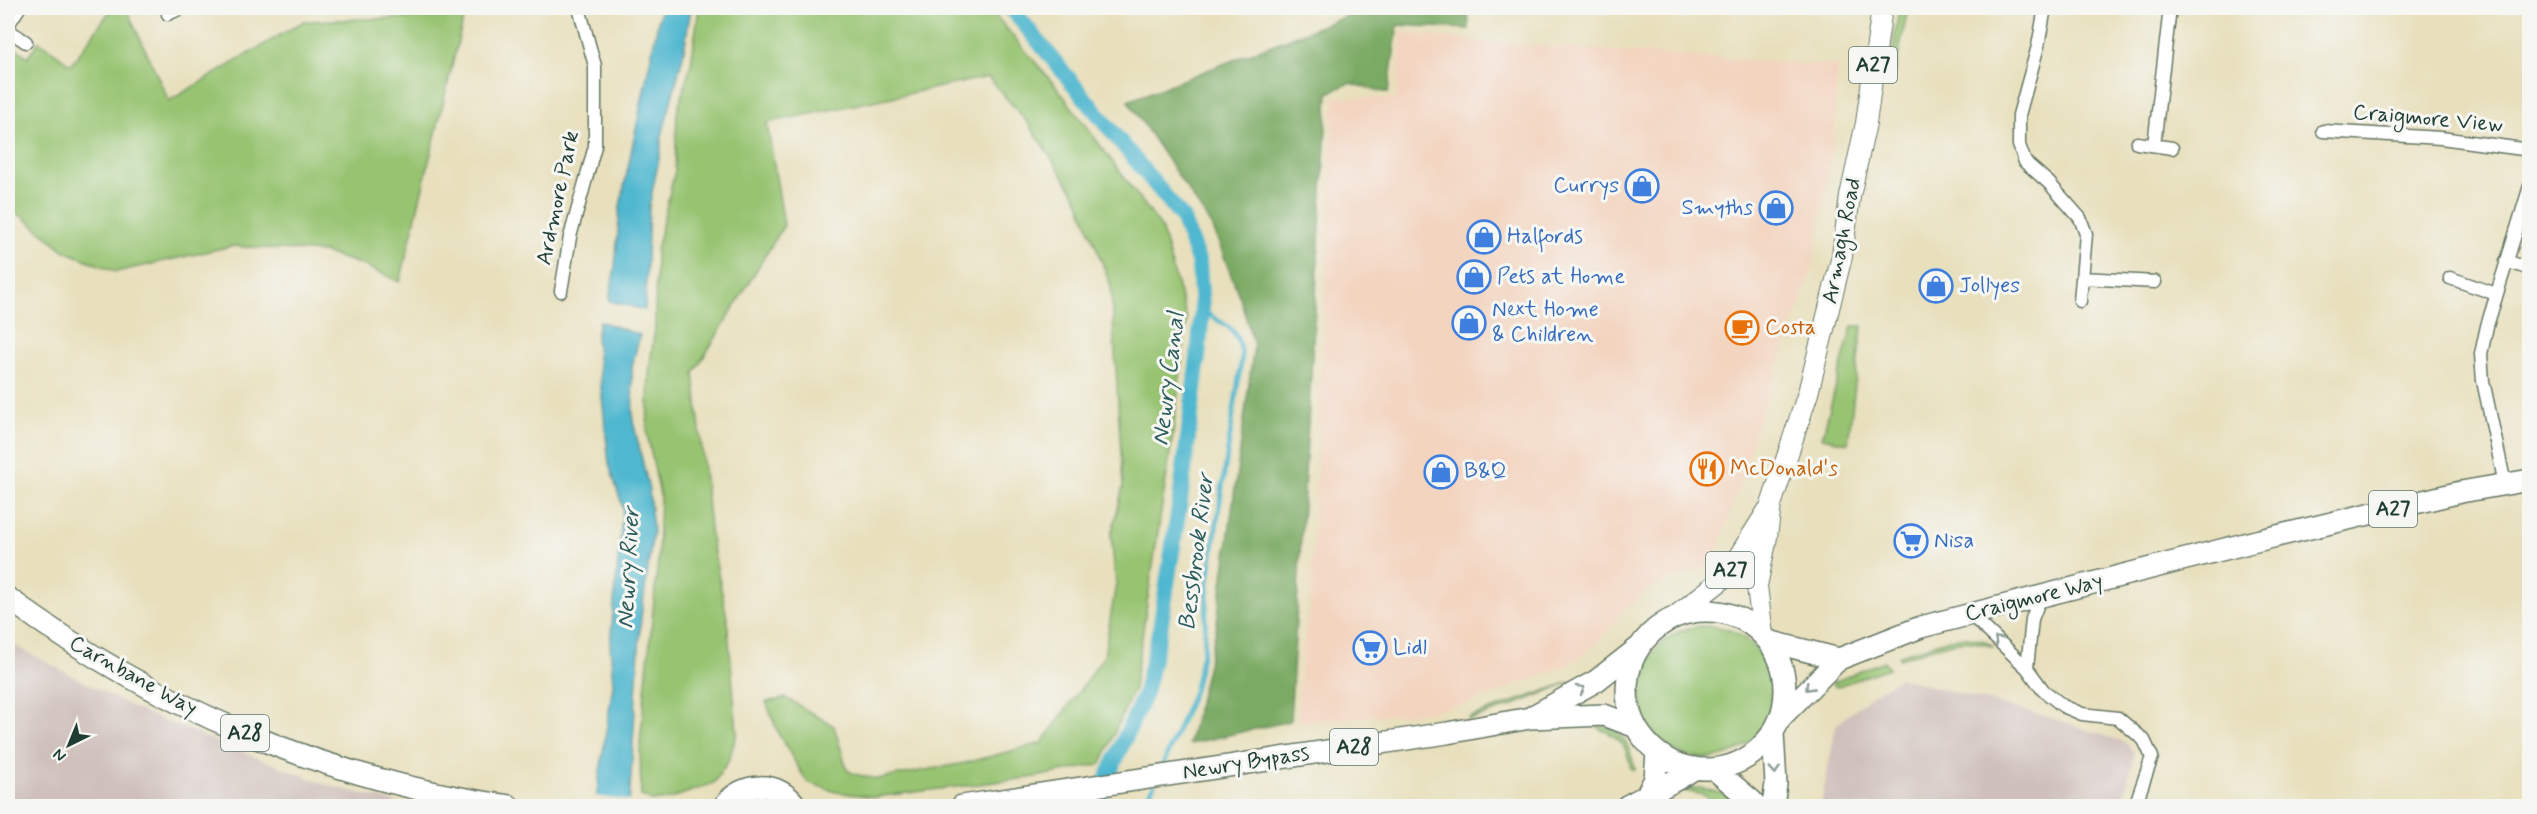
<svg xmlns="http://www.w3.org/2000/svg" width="2537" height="814" font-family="Mynerve,sans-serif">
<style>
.built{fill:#f3d4bf}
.industrial{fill:#cfc0bb}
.green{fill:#98c472;stroke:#5c8053;stroke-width:1.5}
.forest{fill:#7aaa64;stroke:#4c744c;stroke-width:1.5}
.water{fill:#50b7cf;stroke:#387a82;stroke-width:1.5}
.pier{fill:#e8e0bd}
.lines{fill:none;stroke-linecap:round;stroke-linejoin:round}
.stream{stroke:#50b7cf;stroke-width:4.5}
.canal{stroke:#50b7cf;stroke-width:16}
.minor-casing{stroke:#657664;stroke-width:15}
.primary-casing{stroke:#657664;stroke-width:22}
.trunk-casing{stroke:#657664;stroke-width:24}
.minor{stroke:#fff;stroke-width:12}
.primary{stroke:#fff;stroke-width:20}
.trunk{stroke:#fff;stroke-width:21}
.oneway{stroke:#8f9e9a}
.labels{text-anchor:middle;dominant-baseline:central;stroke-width:6;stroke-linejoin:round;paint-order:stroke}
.shield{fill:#f6f6f2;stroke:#60746d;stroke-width:1.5}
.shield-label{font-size:21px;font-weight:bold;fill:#1f3d34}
.street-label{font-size:22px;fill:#1f3d34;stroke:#f6f6f2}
.shop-label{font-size:22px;fill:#366cbe;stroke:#f6f6f2;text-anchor:start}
.food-label{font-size:22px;fill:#c56008;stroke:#f6f6f2;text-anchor:start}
.water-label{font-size:24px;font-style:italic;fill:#2b5c5b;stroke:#f6f6f2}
</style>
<rect width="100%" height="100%" fill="#f6f6f2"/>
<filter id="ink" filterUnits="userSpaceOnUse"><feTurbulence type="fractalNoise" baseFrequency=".0167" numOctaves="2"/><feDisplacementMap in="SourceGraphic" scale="12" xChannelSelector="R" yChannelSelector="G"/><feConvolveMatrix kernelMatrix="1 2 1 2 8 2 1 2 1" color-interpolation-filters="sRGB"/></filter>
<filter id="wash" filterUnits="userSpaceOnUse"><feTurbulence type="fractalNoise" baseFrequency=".008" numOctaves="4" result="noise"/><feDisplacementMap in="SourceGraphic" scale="24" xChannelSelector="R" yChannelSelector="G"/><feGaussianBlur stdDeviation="1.35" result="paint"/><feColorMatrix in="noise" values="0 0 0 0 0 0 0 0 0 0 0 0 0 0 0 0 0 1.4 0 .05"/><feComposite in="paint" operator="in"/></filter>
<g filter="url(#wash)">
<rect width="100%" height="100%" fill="#e8e0bd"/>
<path class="built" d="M1401 32 1481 42 1838 66 1834 129 1826 188 1812 270 1754 434 1749 457 1713 564 1652 587 1622 612 1596 644 1571 663 1539 677 1468 703 1430 712 1297 722 1303 645 1310 609 1334 97 1396 99Z"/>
<path class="industrial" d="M8 642 138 710 324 784 410 806H8Z
M1900 678 2045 716 2127 743 2134 753 2122 806H1821L1836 725 1872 695Z"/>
<path class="green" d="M112 8H126L169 101 304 21 464 16 400 282 363 265 323 252 232 246 116 272 65 251 22 216 8 211V43L28 57 39 41 71 65Z
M699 8H989L1059 90 1161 227 1187 319 1173 434 1134 688 1101 764 1035 777 875 797 836 792 807 782 779 735 766 702 786 698 834 726 847 770 854 774 877 779 965 763 1042 743 1104 656 1116 584 1111 535 1123 487 1111 286 1077 197 1028 123 988 77 767 123 784 225 694 373 711 538 727 618 737 733 729 760 714 783 670 799 652 801 641 796 640 742 658 560 660 495 647 434 649 373 655 327 656 250 675 171 677 112 691 64Z
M1899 8H1908L1895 72 1890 69Z
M1852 326H1862L1848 443 1822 438Z
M1640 692a66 66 0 1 1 132 0a66 66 0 1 1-132 0Z
M1967 637 1985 641 1994 647C1957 634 1935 648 1900 659L1898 656 1949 639Z
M1884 661 1889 668 1836 687 1832 683Z
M1570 682 1511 706 1469 720 1468 718Z
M1597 724C1625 729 1629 745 1635 769H1631C1626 742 1621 738 1596 727Z
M1700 788 1725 794 1744 806H1721L1704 795 1680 790Z"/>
<path class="forest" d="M1367 8H1468L1469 29 1398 25 1388 93 1349 83 1328 93 1290 721 1189 744 1216 630 1254 345 1240 298 1212 226 1128 101Z"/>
<path class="water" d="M661 8H691L683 56 661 139V149L649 207 645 310 609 301 615 267 620 206Z
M599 321 640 335 632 366 633 421 649 489 653 532 641 617 629 806H595L613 684 610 644 623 508 609 464 596 338Z"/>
<path class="pier" d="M593 796 633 801 632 806H592Z"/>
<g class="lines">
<path class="stream" d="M1161 769 1194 691 1204 648 1208 582 1242 356C1237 323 1226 328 1202 310
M1143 806 1154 785"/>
<path class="canal" d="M1011 8 1182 217 1199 263 1202 310 1198 357 1180 501 1160 629 1145 693 1095 806"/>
</g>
</g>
<g filter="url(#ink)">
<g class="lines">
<defs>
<path id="minor" d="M2045 8 2038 46 2019 115V145L2025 162 2049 183 2080 218 2086 234 2080 301
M168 14 181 8
M8 25 19 8
M8 30 26 42
M2323 131 2441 138 2530 150
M2137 143 2172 148
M2154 145 2170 8
M2506 261 2530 269
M2083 278 2155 282
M2450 278 2496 294
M561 291 570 237 595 146V66L579 8
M2505 484 2483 381 2481 354 2487 326 2530 186
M1969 613 2027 668 2043 690 2063 706 2082 714 2118 718 2144 740 2152 757 2135 806
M2027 668 2032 619 2041 596"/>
<path id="primary" d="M1672 619 1719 582 1730 570 1768 510
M1763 635 1757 586 1767 537 1771 505 1808 393 1842 256 1850 196 1866 123 1882 8"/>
<path id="trunk" d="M8 598C154 707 327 780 509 806
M1627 690a79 79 0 1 1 158 0a79 79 0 1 1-158 0Z
M1768 641 1839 659
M1533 716 1596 681 1638 648
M1781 717 1839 659 1921 627 2256 541 2461 492 2530 480
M1773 733 1776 784 1773 806
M1714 769 1752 801 1756 806
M1647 794 1655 779 1657 752
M724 806C742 781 779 780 796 806
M962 806 1447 733 1530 718 1604 715 1636 727
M1627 806C1650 793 1673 783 1695 768"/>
</defs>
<use href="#minor" class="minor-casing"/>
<use href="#primary" class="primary-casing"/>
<use href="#trunk" class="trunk-casing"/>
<use href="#minor" class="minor"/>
<use href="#primary" class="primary"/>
<use href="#trunk" class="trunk"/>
</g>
<defs><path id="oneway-chevron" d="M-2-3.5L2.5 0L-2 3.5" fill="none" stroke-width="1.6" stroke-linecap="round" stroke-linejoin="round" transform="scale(1.5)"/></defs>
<g class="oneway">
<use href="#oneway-chevron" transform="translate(1998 640) rotate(-136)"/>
<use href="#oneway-chevron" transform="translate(1809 687) rotate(134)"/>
<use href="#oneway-chevron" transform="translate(1581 689) rotate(-29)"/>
<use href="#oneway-chevron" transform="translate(1775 770) rotate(86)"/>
</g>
</g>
<defs>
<symbol id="shop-ring" viewBox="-11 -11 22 22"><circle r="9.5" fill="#f6f6f2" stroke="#3f7fe0" stroke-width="1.5"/><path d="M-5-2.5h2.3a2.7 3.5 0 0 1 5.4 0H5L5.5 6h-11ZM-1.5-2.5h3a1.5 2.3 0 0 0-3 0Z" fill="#3f7fe0"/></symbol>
<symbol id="cafe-ring" viewBox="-11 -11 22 22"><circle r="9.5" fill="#f6f6f2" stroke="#e8710a" stroke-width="1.5"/><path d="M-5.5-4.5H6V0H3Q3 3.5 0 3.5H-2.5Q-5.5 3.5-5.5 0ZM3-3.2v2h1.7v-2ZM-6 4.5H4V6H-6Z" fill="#e8710a"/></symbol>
<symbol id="restaurant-ring" viewBox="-11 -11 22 22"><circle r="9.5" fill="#f6f6f2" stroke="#e8710a" stroke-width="1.5"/><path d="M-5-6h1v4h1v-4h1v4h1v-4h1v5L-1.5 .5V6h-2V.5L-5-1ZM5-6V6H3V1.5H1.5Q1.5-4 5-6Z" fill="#e8710a"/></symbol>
<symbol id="supermarket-ring" viewBox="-11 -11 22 22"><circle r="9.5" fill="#f6f6f2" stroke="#3f7fe0" stroke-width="1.5"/><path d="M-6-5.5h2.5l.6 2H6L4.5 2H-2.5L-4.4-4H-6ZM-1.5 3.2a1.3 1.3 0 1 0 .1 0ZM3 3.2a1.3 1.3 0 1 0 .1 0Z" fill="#3f7fe0"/></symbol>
</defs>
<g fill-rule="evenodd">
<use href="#shop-ring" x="1623" y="167" width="38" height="38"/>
<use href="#shop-ring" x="1757" y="189" width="38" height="38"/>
<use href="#shop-ring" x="1465" y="218" width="38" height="38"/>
<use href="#shop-ring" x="1455" y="258" width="38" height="38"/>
<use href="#shop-ring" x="1917" y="267" width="38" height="38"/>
<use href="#shop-ring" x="1450" y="304" width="38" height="38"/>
<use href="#cafe-ring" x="1723" y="309" width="38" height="38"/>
<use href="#restaurant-ring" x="1688" y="450" width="38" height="38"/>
<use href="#shop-ring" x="1422" y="453" width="38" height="38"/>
<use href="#supermarket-ring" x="1892" y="522" width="38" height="38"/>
<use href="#supermarket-ring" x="1351" y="629" width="38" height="38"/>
</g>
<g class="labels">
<g class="shield">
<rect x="1849" y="47" width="48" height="36" rx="4.5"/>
<rect x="2369" y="491" width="48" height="36" rx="4.5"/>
<rect x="1706" y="552" width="48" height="36" rx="4.5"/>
<rect x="221" y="715" width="48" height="36" rx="4.5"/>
<rect x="1330" y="729" width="48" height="36" rx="4.5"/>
</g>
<g class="shield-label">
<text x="1873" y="65">A27</text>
<text x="2393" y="509">A27</text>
<text x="1730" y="570">A27</text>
<text x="245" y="733">A28</text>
<text x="1354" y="747">A28</text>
</g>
<g class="street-label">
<text transform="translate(2428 119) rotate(5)">Craigmore View</text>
<text transform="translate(558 198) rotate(-78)">Ardmore Park</text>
<text transform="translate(1842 241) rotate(-79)">Armagh Road</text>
<text transform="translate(2034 598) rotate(-14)">Craigmore Way</text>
<text transform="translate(133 676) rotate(29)">Carnbane Way</text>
<text transform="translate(1246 763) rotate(-9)">Newry Bypass</text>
</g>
<g class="shop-label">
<text x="1619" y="186" text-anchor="end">Currys</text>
<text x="1753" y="208" text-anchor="end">Smyths</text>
<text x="1507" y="237">Halfords</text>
<text x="1497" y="277">Pets at Home</text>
<text x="1959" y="286">Jollyes</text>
<text x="1492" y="310">Next Home<tspan x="1492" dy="25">&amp; Children</tspan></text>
<text x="1464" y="472">B&amp;Q</text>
<text x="1934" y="541">Nisa</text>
<text x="1393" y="648">Lidl</text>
</g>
<g class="food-label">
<text x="1765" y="328">Costa</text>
<text x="1730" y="469">McDonald's</text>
</g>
<g class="water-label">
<text transform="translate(1169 379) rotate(-83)">Newry Canal</text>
<text transform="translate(1197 552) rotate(-83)">Bessbrook River</text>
<text transform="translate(629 568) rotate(-87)">Newry River</text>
</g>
</g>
<rect width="2537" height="814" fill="none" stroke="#f6f6f2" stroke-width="30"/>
<g transform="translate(69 745) rotate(223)" stroke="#f6f6f2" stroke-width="4.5" paint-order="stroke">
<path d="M0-4.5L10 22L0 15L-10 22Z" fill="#1f3d34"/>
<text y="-9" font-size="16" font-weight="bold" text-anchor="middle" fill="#1f3d34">N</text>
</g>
</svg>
